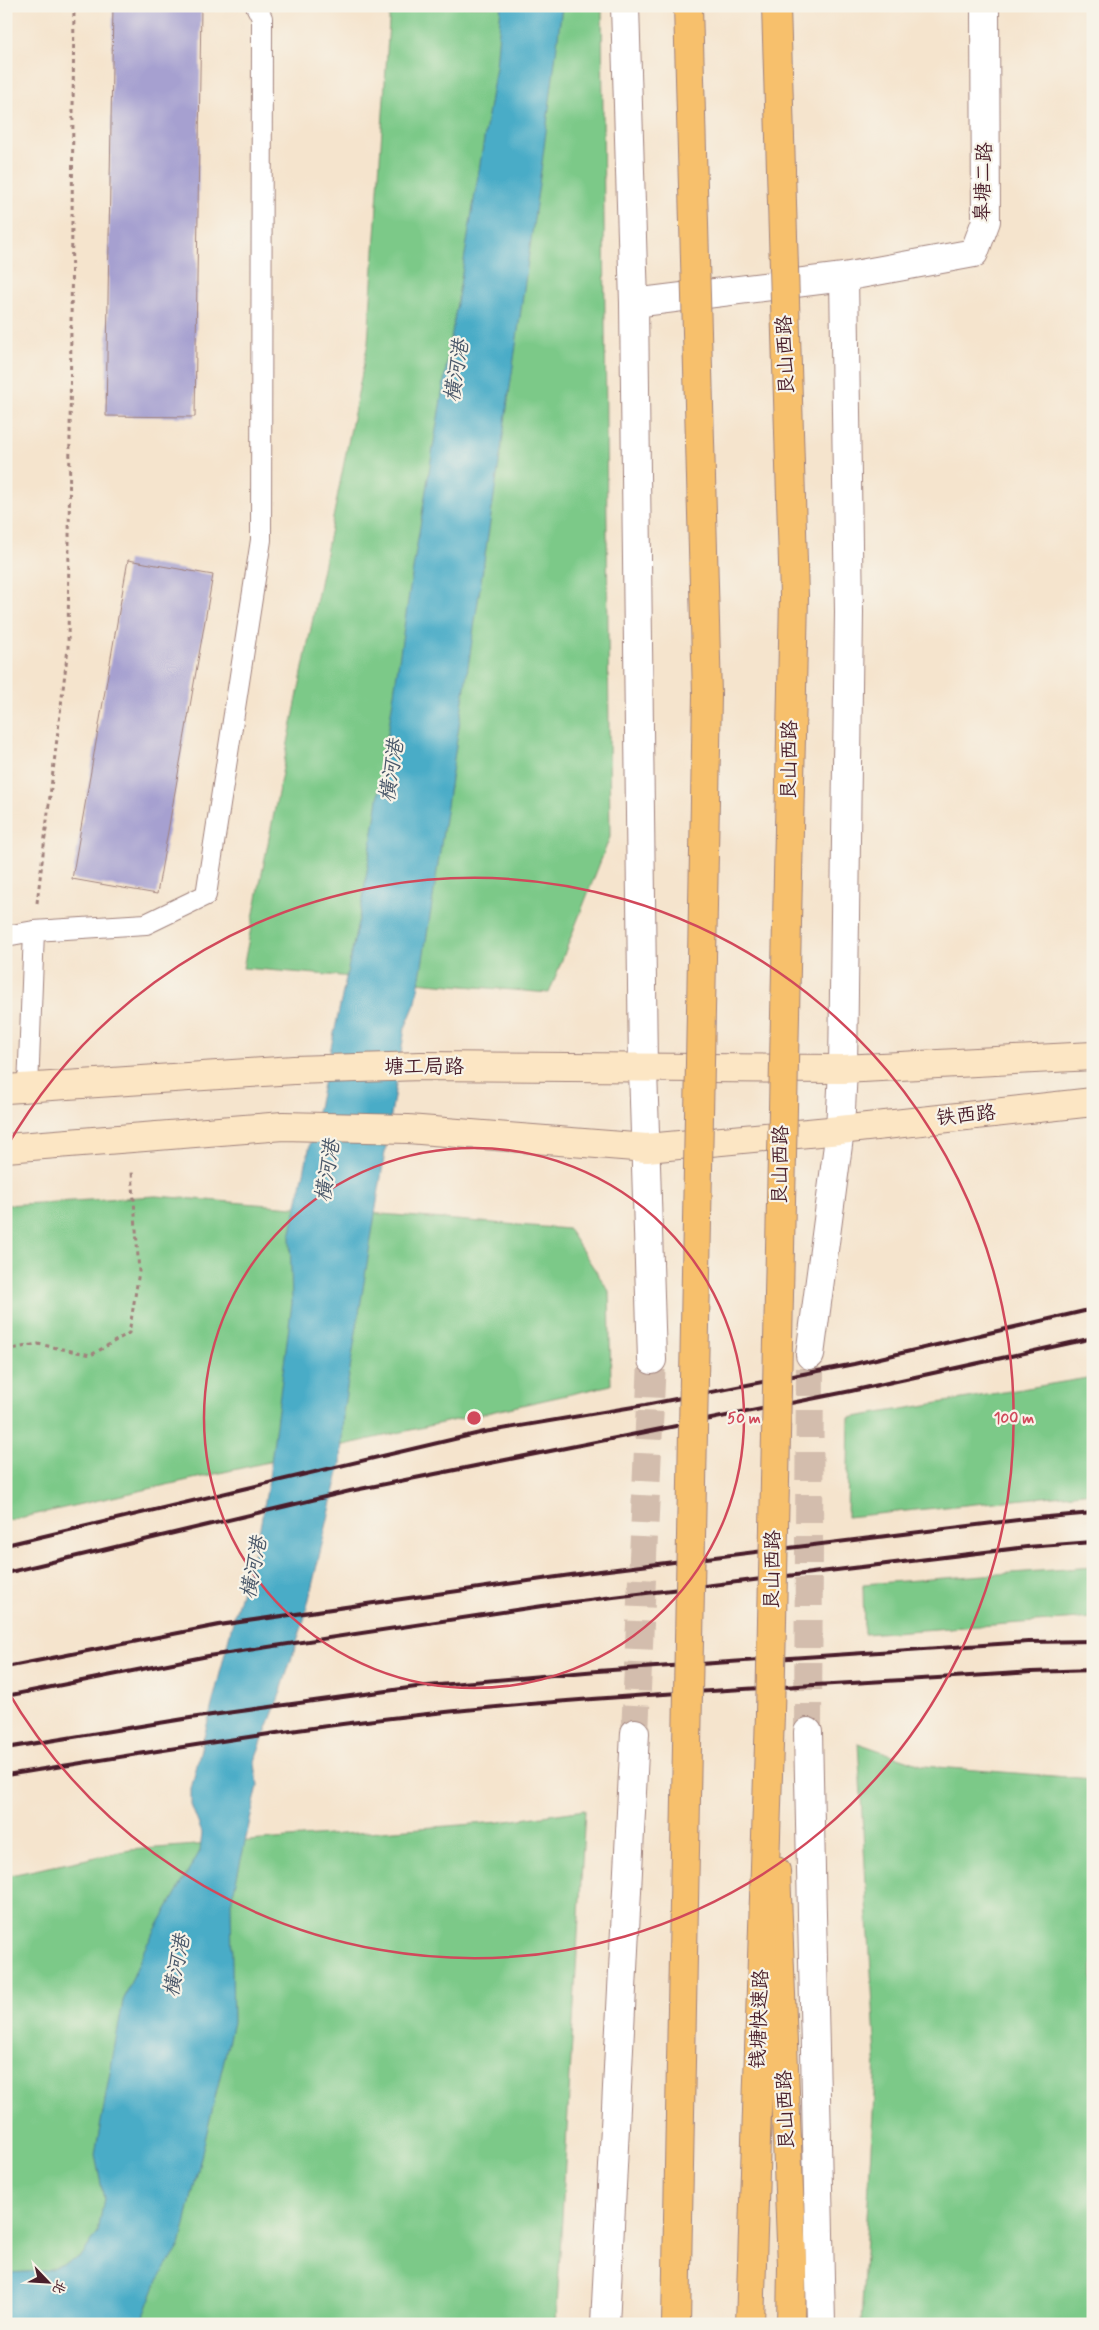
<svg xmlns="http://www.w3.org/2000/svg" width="1099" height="2330" font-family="Mynerve,'LXGW WenKai TC',sans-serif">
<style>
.green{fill:#7cc988;stroke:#63745a}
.water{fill:#48acc7;stroke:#496679}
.building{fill:#a6a0d0}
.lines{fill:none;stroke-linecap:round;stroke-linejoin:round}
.minor-tunnel{stroke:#d3bdad;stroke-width:28;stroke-dasharray:28 14;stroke-linecap:butt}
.service-casing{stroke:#a0827c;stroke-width:22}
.minor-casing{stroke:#a0827c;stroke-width:30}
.secondary-casing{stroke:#a0827c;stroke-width:30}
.primary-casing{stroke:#a0827c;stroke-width:30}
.trunk-casing{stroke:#a0827c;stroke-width:30}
.path{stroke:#a0827c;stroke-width:3;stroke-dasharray:4 4;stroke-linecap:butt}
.service{stroke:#fff;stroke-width:20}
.minor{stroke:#fff;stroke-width:28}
.secondary{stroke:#fce6c4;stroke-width:28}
.primary{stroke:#f7c06c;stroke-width:28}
.trunk{stroke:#f7c06c;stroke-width:28}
.rail{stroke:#4a1f2b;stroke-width:4}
.primary-bridge-casing{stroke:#a0827c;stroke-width:30;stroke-linecap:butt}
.primary-bridge{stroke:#f7c06c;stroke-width:28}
.ring{fill:none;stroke:#d1495b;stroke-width:2.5}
.labels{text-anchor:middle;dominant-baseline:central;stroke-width:4.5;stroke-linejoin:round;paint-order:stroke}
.street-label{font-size:20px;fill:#4a1f2b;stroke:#f7f3e8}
.water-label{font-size:21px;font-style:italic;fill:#495769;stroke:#f7f3e8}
.centre{fill:#d1495b;stroke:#f7f3e8;stroke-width:2.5}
.ring-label{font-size:15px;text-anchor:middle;font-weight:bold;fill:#d1495b;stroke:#f7f3e8;stroke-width:4.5;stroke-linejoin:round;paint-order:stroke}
</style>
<rect width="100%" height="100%" fill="#f7f3e8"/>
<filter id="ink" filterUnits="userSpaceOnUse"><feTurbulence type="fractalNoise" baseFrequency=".02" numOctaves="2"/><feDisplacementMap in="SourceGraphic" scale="10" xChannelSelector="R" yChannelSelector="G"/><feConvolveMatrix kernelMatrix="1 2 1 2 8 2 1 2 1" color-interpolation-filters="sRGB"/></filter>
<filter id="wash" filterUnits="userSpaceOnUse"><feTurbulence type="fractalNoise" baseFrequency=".0096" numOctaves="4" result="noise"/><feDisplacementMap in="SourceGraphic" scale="20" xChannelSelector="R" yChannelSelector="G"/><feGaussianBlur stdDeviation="1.12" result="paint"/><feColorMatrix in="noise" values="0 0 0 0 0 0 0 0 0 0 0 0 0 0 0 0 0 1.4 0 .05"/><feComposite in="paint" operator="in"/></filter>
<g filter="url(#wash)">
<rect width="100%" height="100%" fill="#f5e4cd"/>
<path class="green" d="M390 6H602L610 837 549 993 243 968 368 343Z
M156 1196 568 1229 609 1291 611 1385 6 1521V1205Z
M1093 1377V1492L847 1517 849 1418Z
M1093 1567V1618L864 1634 863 1584Z
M858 1743 924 1766 1093 1779V2324H861L876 2059Z
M585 1810 556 2324H6V1876L130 1850 500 1822Z"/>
<path class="water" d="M501 6H562L542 163 501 450 432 904 416 1002 405 1028 343 1413 341 1464 304 1620 279 1697 257 1754 255 1763 258 1786 231 1903 233 2022 180 2246 157 2282 141 2324H6V2273L44 2271 80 2258 98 2232 104 2199 95 2155 123 2001 145 1948 200 1851 202 1833 191 1805V1789L235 1613 258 1538 268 1485 292 1303 290 1237 362 904 411 581 496 67Z"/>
<g id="blocks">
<path class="building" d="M113 6H201L195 417 106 416Z
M128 560 213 575 157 894 72 879Z"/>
</g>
</g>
<g filter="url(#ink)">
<use href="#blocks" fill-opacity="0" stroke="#a0827c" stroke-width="1"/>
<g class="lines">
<path class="minor-tunnel" d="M808 1732 810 1355
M635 1733 652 1360"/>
<defs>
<path id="service" d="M34 931 146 924 206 895 261 540 262 18 256 6
M6 936 34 931 28 1089"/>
<path id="minor" d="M625 6 634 303 643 1069 652 1360
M634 303 844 277 974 253 986 221 985 6
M810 1355 840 1130 843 1069 849 612 844 277
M808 1732 821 2324
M605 2324 635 1733"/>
<path id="secondary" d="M6 1089 294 1070 421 1066 843 1069 1093 1056
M6 1148 283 1126 408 1129 647 1148 840 1130 1093 1102"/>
<path id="primary" d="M776 1871 792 2265 791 2324"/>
<path id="trunk" d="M750 2324 770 1714"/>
</defs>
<use href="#service" class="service-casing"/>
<use href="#minor" class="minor-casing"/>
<use href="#secondary" class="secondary-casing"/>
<use href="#primary" class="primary-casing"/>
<use href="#trunk" class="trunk-casing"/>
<path class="path" d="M37 903 68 648 74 6
M6 1350 38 1344 91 1355 129 1333 139 1272 132 1171"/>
<use href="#service" class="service"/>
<use href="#minor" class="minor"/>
<use href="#secondary" class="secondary"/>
<use href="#primary" class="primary"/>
<use href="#trunk" class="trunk"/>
<path class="rail" d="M6 1545 484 1432 645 1405 854 1364 1093 1309
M6 1573 350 1491 851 1391 1093 1338
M6 1667 219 1625 592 1572 1026 1519 1093 1513
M6 1696 208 1656 556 1604 1027 1547 1093 1542
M6 1748 190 1718 416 1687 597 1671 1028 1642 1093 1641
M6 1775C146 1753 286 1729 427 1714 627 1692 830 1686 1031 1672L1093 1670"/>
<defs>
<path id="primary-bridge" d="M770 1714 794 596 776 6
M676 2324 707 695 688 6"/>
</defs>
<use href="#primary-bridge" class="primary-bridge-casing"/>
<use href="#primary-bridge" class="primary-bridge"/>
</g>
</g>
<g class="ring">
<circle cx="474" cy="1418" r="270"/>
<path d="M6 1148A540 540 0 1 1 6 1688"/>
</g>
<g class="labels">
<g class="street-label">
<text transform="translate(984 182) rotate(-88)">皋塘二路</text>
<text transform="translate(786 355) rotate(-92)">艮山西路</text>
<text transform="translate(790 760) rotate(-89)">艮山西路</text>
<text x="424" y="1067">塘工局路</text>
<text transform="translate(966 1116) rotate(-6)">铁西路</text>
<text transform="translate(781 1165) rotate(-89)">艮山西路</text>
<text transform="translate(773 1570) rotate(-89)">艮山西路</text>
<text transform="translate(760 2019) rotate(-88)">钱塘快速路</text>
<text transform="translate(786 2110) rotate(-92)">艮山西路</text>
</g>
<g class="water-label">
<text transform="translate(457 371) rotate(-81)">横河港</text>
<text transform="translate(392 771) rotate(-81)">横河港</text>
<text transform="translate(328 1171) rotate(-81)">横河港</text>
<text transform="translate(254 1568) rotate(-79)">横河港</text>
<text transform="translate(177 1966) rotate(-79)">横河港</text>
</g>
</g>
<circle cx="474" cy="1418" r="8" class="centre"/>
<g class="ring-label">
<text x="744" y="1423">50 m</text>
<text x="1014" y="1423">100 m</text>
</g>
<rect width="1099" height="2330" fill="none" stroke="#f7f3e8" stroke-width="25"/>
<g transform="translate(48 2282) rotate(115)" stroke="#f7f3e8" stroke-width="4" paint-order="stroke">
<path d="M0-4L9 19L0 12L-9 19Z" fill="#4a1f2b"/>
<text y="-8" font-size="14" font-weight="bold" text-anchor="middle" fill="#4a1f2b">北</text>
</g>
</svg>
